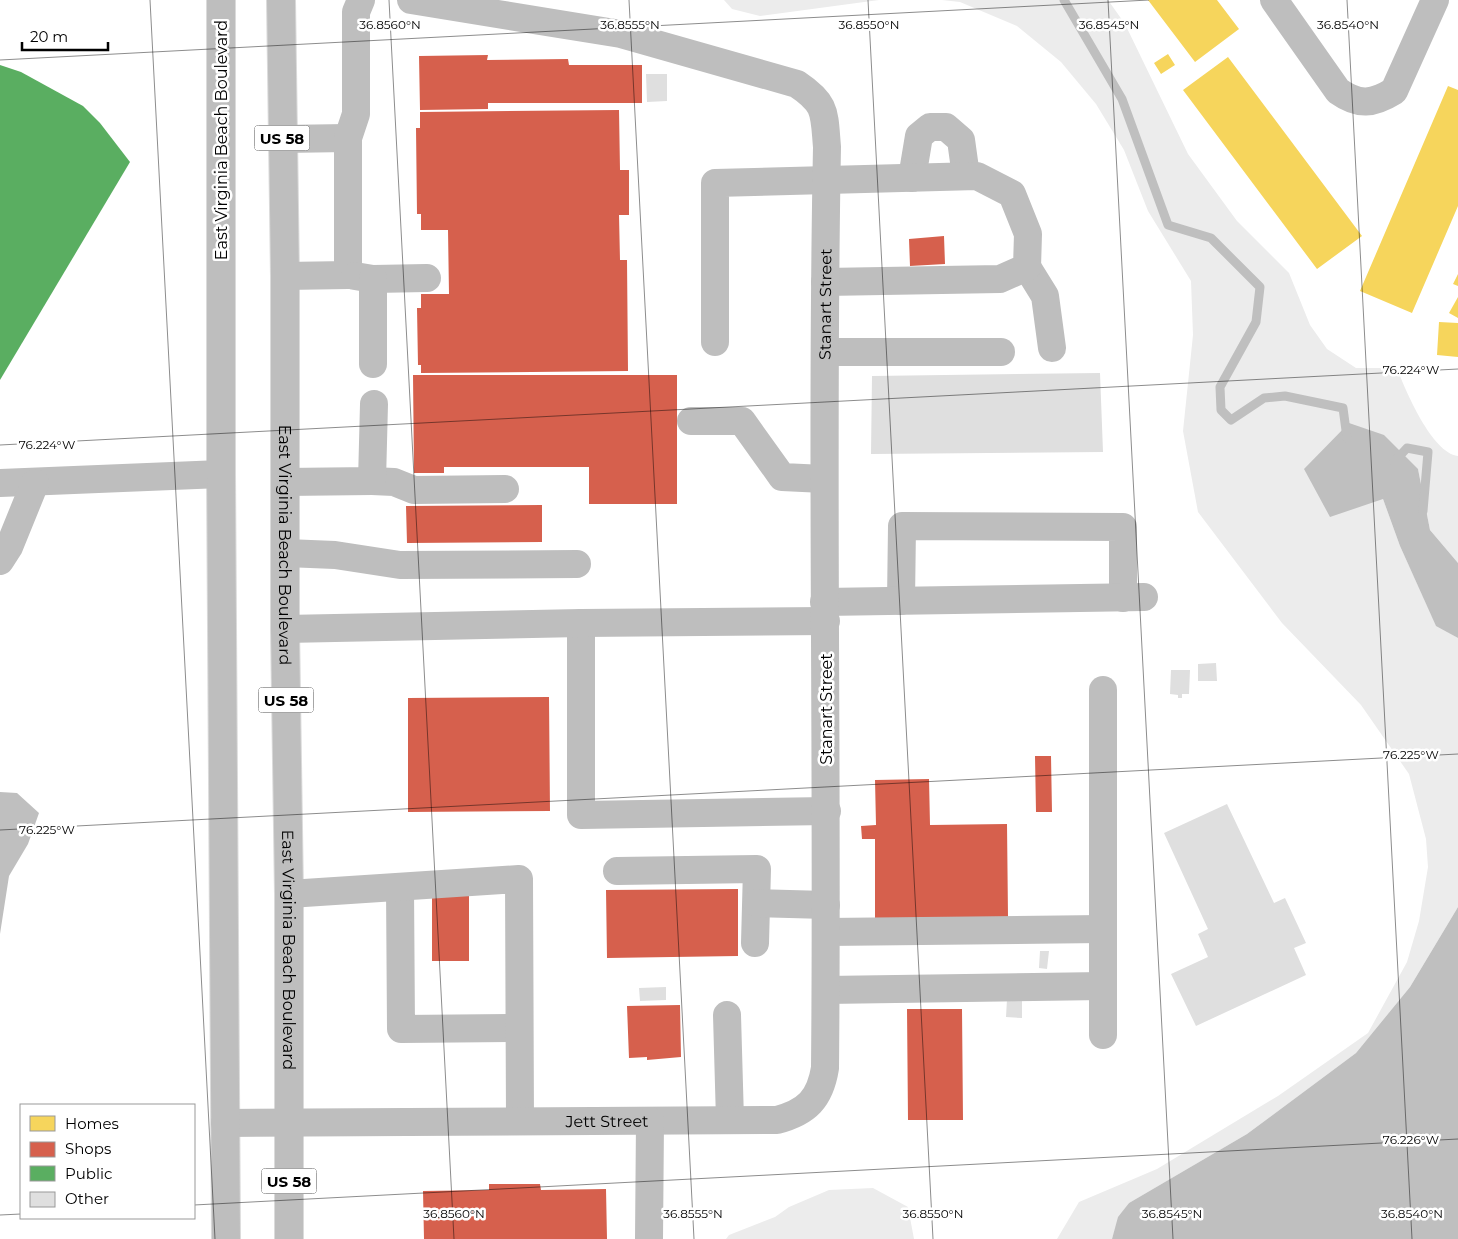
<svg xmlns="http://www.w3.org/2000/svg" width="1458" height="1239" font-family="Montserrat,sans-serif">
<style>
.green{fill:#ececec}
.water{fill:#bfbfbf}
.homes{fill:#f6d55c}
.shops{fill:#d6604d}
.public{fill:#5aae61}
.lines{fill:none;stroke-linecap:round;stroke-linejoin:round}
.stream{stroke:#bfbfbf;stroke-width:9}
.building{fill:#dfdfdf}
.major-casing{stroke:#dbdbdb;stroke-width:30}
.minor{stroke:#bebebe;stroke-width:28}
.major{stroke:#bebebe;stroke-width:28}
.ticks{fill:none;stroke:#000;stroke-width:1;stroke-opacity:0.45}
.labels{text-anchor:middle;dominant-baseline:central;stroke-width:5;stroke-linejoin:round;paint-order:stroke}
.shield{fill:#fff;stroke:#4c4c4c;stroke-width:1}
.shield-label{font-size:15px;font-weight:bold;fill:#000}
.street-label{font-size:16px;fill:#000;stroke:#fff}
.ticks-label{font-size:12px;text-anchor:middle;fill:#000;stroke:#fff;stroke-width:5;stroke-linejoin:round;paint-order:stroke}
</style>
<rect width="100%" height="100%" fill="#fff"/>
<path class="green" d="M724 0H879L760 16 732 9Z
M942 0H1108L1125 24 1188 154 1237 221 1289 273 1310 325 1327 349 1356 368H1397C1405 390 1432 453 1458 456V563L1430 530 1418 469 1383 499 1400 546 1436 625 1458 638V907L1410 987 1356 1053 1247 1134 1129 1203 1119 1217 1112 1239H1057L1079 1202 1157 1169 1278 1096 1368 1033 1407 962 1419 921 1428 867 1426 839 1409 774 1361 705 1282 623 1198 512 1183 431 1193 335 1191 281 1148 211 1124 150 1096 104 1061 62 1017 26 960 2Z
M873 1188 908 1207 914 1239H726L729 1235 775 1217 789 1207 829 1190Z"/>
<path class="water" d="M1349 423 1384 435 1418 469 1430 530 1458 563V638L1436 626 1400 546 1383 499 1330 517 1304 469Z
M0 792 17 793 39 813 28 844 9 876 0 934Z
M1458 907V1239H1112L1118 1217 1129 1203 1247 1134 1356 1053 1410 987Z"/>
<path class="homes" d="M1148 0H1217L1239 29 1195 62Z
M1168 54 1175 65 1161 74 1154 63Z
M1228 57 1362 236 1317 269 1183 90Z
M1448 86 1458 90V206L1412 313 1360 291Z
M1458 274V286L1453 284Z
M1458 297V318L1449 313Z
M1439 322 1458 323V357L1437 355Z"/>
<path class="shops" d="M488 55 487 60 568 59 569 65H642V103H488V109L420 110 419 56Z
M619 110 620 170H629V215H619L620 260H627L628 371 421 373V365H418L417 308H421V294H449L448 230H421V214H417L416 128H420V112Z
M944 236 945 264 910 266 909 239Z
M413 375H677V504H589V467H444V473H414Z
M542 505V542L407 543 406 506Z
M549 697 550 811 408 812V698Z
M1035 756H1051L1052 812H1036Z
M929 779 930 825 1007 824 1008 917 875 919V839H862L861 826 876 825 875 780Z
M738 889V956L607 958 606 890Z
M432 896H469V961H432Z
M680 1005 681 1057 647 1060V1057L629 1058 627 1006Z
M907 1009H962L963 1120H908Z
M489 1184H540L541 1190 606 1189 607 1239H424L423 1191 489 1190Z"/>
<path class="public" d="M0 65 21 72 83 106 100 123 130 162 0 380Z"/>
<g class="lines">
<path class="stream" d="M1064 0 1122 99 1168 225 1211 238 1260 287 1256 322 1220 387 1221 410 1231 420 1264 398 1285 396 1343 408 1347 438
M1394 462 1407 448 1428 452 1423 511"/>
</g>
<path class="building" d="M646 74H667V101L647 102Z
M1100 373 1103 452 871 454 872 376Z
M1216 663 1217 681H1198V664Z
M1171 670H1190L1189 694H1182V698H1178V695L1170 694Z
M1227 804 1274 903 1285 898 1306 943 1294 948 1306 975 1196 1026 1171 974 1208 957 1198 934 1208 929 1164 833Z
M1040 951H1049L1047 969 1039 968Z
M666 987V1000L640 1001 639 988Z
M1007 999H1022V1018L1006 1017Z"/>
<g class="lines">
<defs>
<g id="major">
<path d="M221 0V474L226 1239"/>
<path id="s2" d="M281 0 285 276V629L289 894V1239"/>
</g>
</defs>
<use href="#major" class="major-casing"/>
<g class="minor">
<path d="M1274 0 1338 91C1359 106 1373 104 1394 91L1435 0"/>
<path d="M282 139 348 138"/>
<path d="M912 178 919 136 930 127H946L961 140 966 176"/>
<path d="M1027 267 1045 296 1052 348"/>
<path d="M285 276 348 275V138L356 114V12L361 0"/>
<path d="M355 276 373 279 427 278"/>
<path d="M715 342V183L977 176 1012 194 1028 234 1027 267 1000 279 825 282"/>
<path d="M825 352H1001"/>
<path d="M373 364V279"/>
<path d="M691 421H742L782 477 824 479"/>
<path d="M372 481 394 482 414 490 505 489"/>
<path d="M285 482 372 481 374 404"/>
<path d="M0 483 221 474"/>
<path d="M286 553 335 555 400 565 577 564"/>
<path d="M0 561 9 547 35 483"/>
<path d="M901 601 902 526 1123 527V598"/>
<path d="M824 602 1144 597"/>
<path d="M581 623V815L827 811"/>
<path d="M285 629 581 623 826 621"/>
<path d="M617 871 757 869 755 943"/>
<path d="M400 887 401 1029 519 1028"/>
<path d="M289 894 519 879 520 1121"/>
<path d="M757 903 826 905"/>
<path d="M826 932 1102 929"/>
<path d="M826 990 1103 986"/>
<path d="M727 1015 730 1120"/>
<path d="M1103 1035V690"/>
<path id="s1" d="M225 1123 777 1120C807 1112 820 1099 825 1068 828 761 821 454 827 147 824 113 827 104 797 84L621 34 411 0"/>
<path d="M649 1239 650 1121"/>
</g>
<use href="#major" class="major"/>
</g>
<path class="ticks" d="M150 0 215 1239M389 0 454 1239M629 0 694 1239M868 0 933 1239M1108 0 1173 1239M1347 0 1412 1239M0 60 1149 0M0 445 1458 369M0 830 1458 754M194 1205 1458 1139M0 1215 21 1214"/>
<g class="labels">
<g class="shield">
<rect x="254.5" y="125.5" width="55" height="25" rx="4"/>
<rect x="258.5" y="687.5" width="55" height="25" rx="4"/>
<rect x="261.5" y="1168.5" width="55" height="25" rx="4"/>
</g>
<g class="shield-label">
<text x="282" y="138">US 58</text>
<text x="286" y="700">US 58</text>
<text x="289" y="1181">US 58</text>
</g>
<g class="street-label">
<text transform="translate(221 140) rotate(-90)">East Virginia Beach Boulevard</text>
<text stroke="none"><textPath href="#s1" startOffset="1392">Stanart Street</textPath></text>
<text stroke="none"><textPath href="#s2" startOffset="545">East Virginia Beach Boulevard</textPath></text>
<text transform="translate(826 709) rotate(-90)">Stanart Street</text>
<text stroke="none"><textPath href="#s2" startOffset="950">East Virginia Beach Boulevard</textPath></text>
<text stroke="none"><textPath href="#s1" startOffset="382">Jett Street</textPath></text>
</g>
</g>
<g class="ticks-label">
<text x="390" y="29">36.8560°N</text>
<text x="630" y="29">36.8555°N</text>
<text x="869" y="29">36.8550°N</text>
<text x="1109" y="29">36.8545°N</text>
<text x="1348" y="29">36.8540°N</text>
<text x="1411" y="374">76.224°W</text>
<text x="47" y="449">76.224°W</text>
<text x="1411" y="759">76.225°W</text>
<text x="47" y="834">76.225°W</text>
<text x="1411" y="1144">76.226°W</text>
<text x="454" y="1218">36.8560°N</text>
<text x="693" y="1218">36.8555°N</text>
<text x="933" y="1218">36.8550°N</text>
<text x="1172" y="1218">36.8545°N</text>
<text x="1412" y="1218">36.8540°N</text>
</g>
<rect x="20" y="1104" width="175" height="115" fill="#ffffff" stroke="#999999"/>
<rect x="30" y="1116" width="25" height="15" fill="#f6d55c" stroke="#999999"/>
<text x="65" y="1129" font-size="15" fill="#000000">Homes</text>
<rect x="30" y="1142" width="25" height="15" fill="#d6604d" stroke="#999999"/>
<text x="65" y="1154" font-size="15" fill="#000000">Shops</text>
<rect x="30" y="1166" width="25" height="15" fill="#5aae61" stroke="#999999"/>
<text x="65" y="1179" font-size="15" fill="#000000">Public</text>
<rect x="30" y="1192" width="25" height="15" fill="#dfdfdf" stroke="#999999"/>
<text x="65" y="1204" font-size="15" fill="#000000">Other</text>
<path d="M22 42v8h86v-8" fill="none" stroke="#000000" stroke-width="2.5"/>
<text x="30" y="42" font-size="15" fill="#000000" stroke="#ffffff" stroke-width="4" paint-order="stroke">20 m</text>
</svg>
